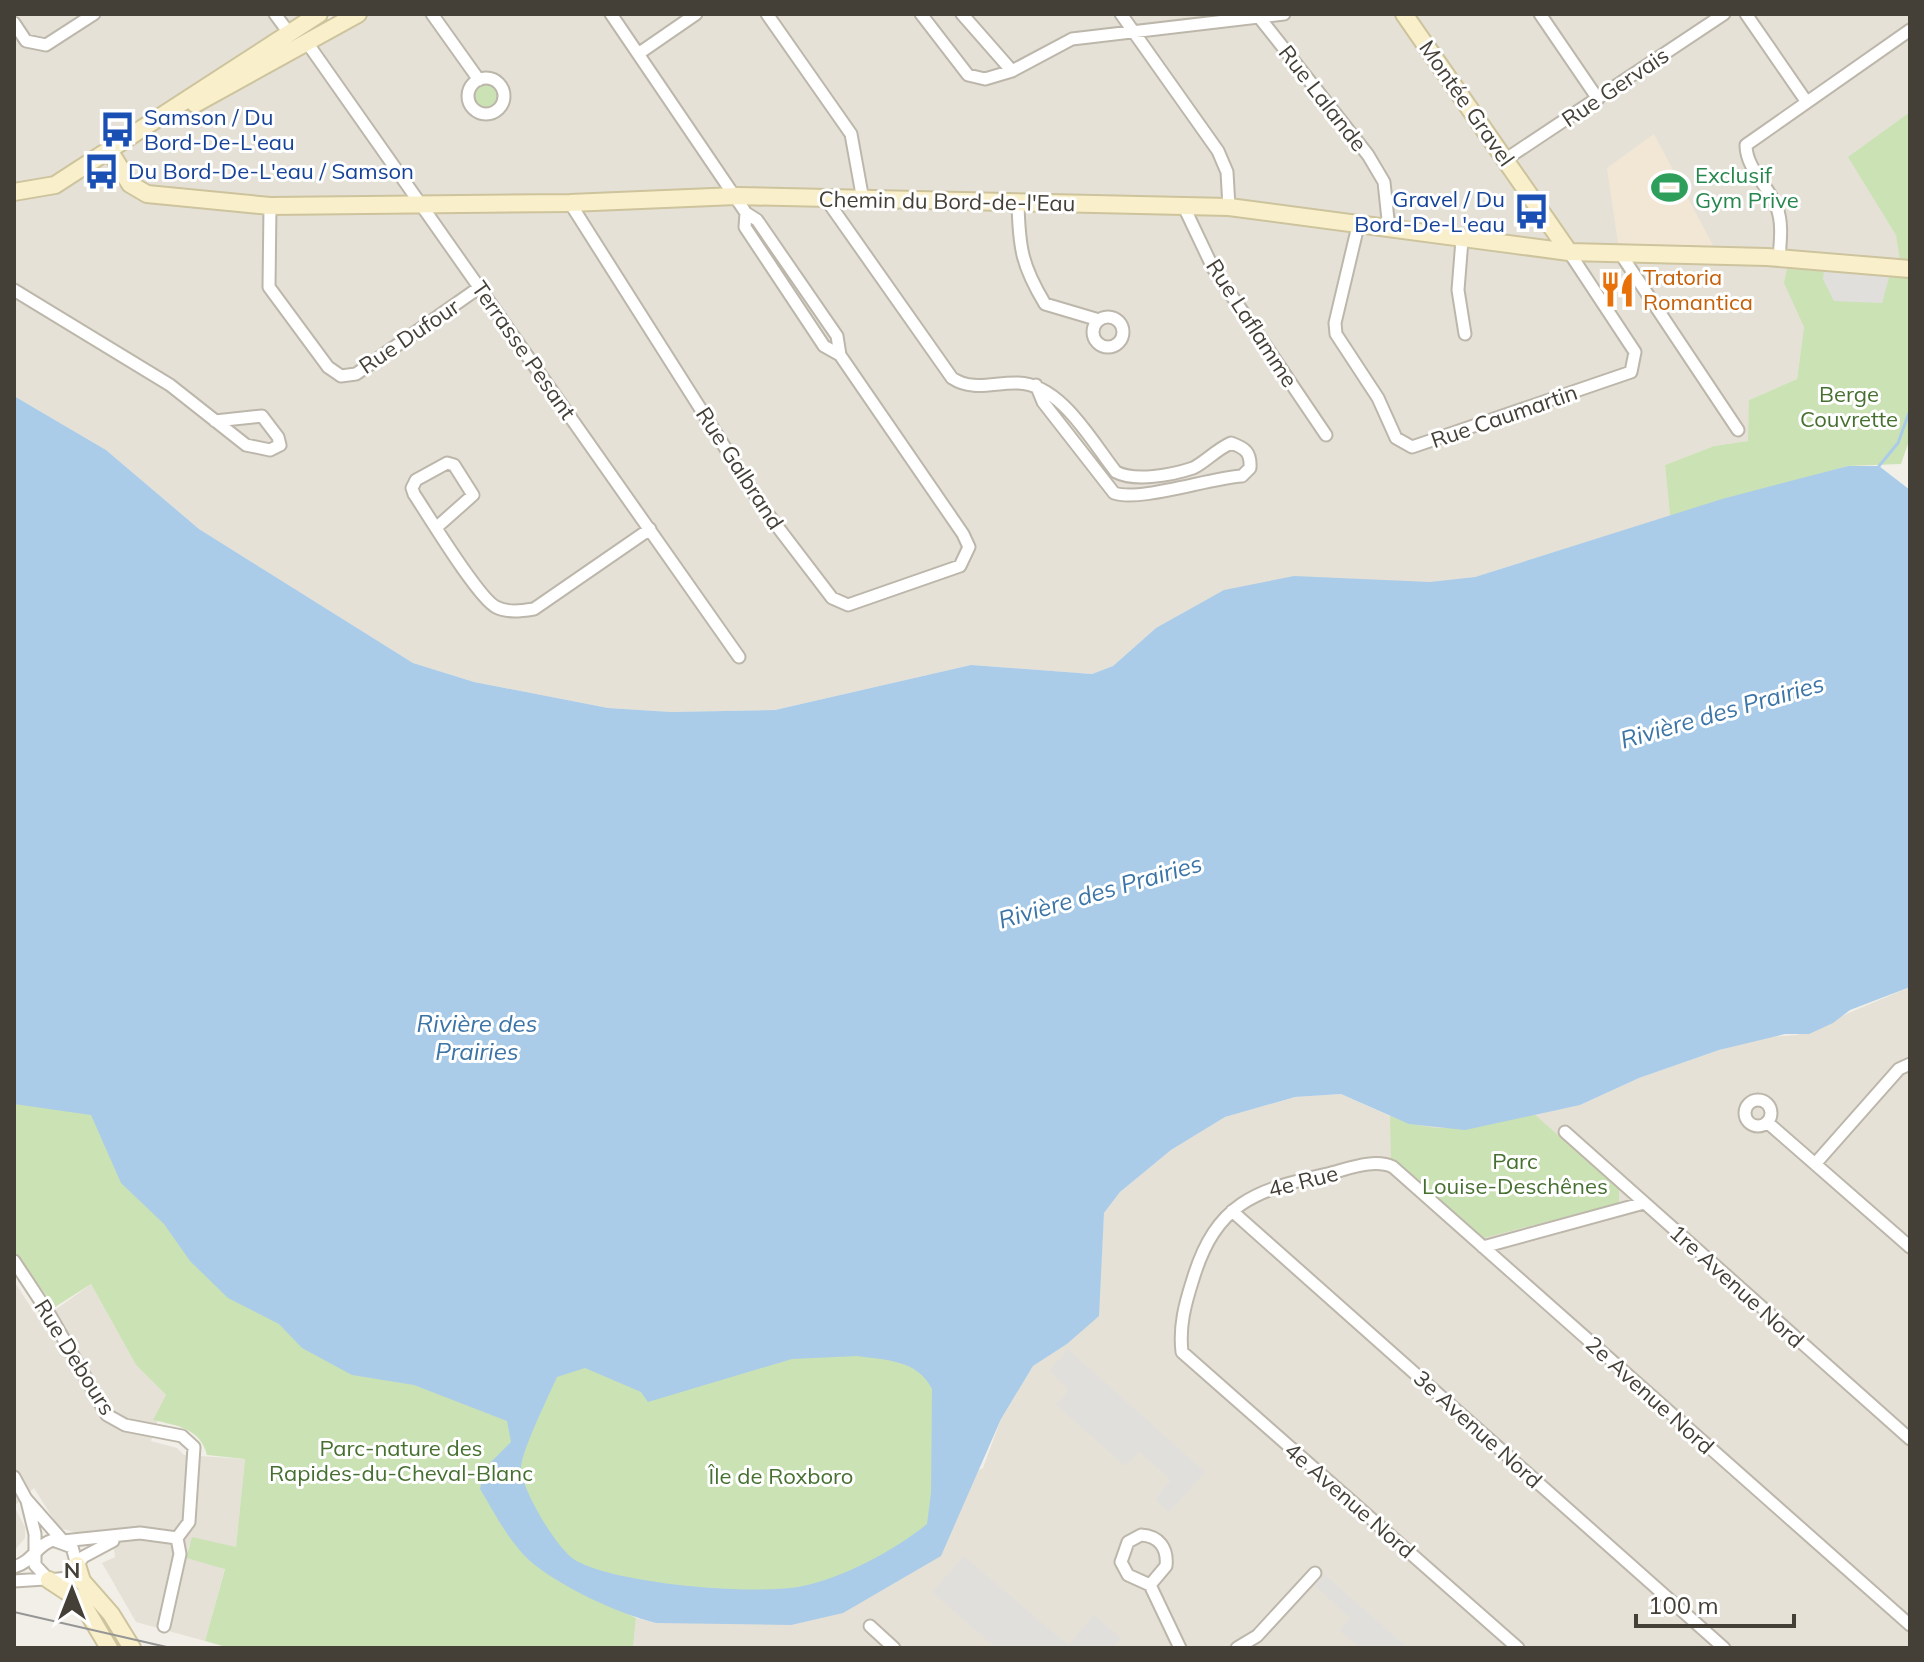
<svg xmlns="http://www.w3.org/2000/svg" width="1924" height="1662" font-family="Mulish,sans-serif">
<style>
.residential{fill:#e5e1d7}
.commercial{fill:#f2e7d5}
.green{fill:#cbe2b5}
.parking{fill:#e1dfdc}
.water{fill:#aacce9;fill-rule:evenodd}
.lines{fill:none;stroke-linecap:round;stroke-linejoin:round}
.stream{stroke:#aacce9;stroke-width:3}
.street-casing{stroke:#bdb7ab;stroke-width:15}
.secondary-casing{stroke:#cdc39c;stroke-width:20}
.street{stroke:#fff;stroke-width:11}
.secondary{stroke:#f9f0cb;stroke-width:16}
.tram{stroke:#969696;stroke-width:2}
.labels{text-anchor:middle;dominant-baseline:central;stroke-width:6;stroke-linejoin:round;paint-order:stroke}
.street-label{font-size:22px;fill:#454037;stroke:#fff}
.transit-label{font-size:22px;fill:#164399;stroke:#fff;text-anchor:start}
.leisure-label{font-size:22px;fill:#27864d;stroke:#fff;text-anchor:start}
.food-label{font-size:22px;fill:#c56008;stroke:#fff;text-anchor:start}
.park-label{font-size:22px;fill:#467030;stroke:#fff}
.water-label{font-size:24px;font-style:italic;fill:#3b74a6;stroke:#fff}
</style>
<rect width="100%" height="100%" fill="#f2efe8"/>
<path class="residential" d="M14 14H319L122 142 358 14H1910V112L1849 157 1910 235V267L1804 327 1797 379 1749 400V441L1714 446 1665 465 1670 516 1475 577 1156 628 1113 666 1092 674 971 665 775 710 671 712 608 708 474 682 413 663 199 529 106 450 14 396Z
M1910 987V1648H633L636 1618 656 1623 983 1468 1001 1419 1033 1366 1067 1344 1098 1316 1104 1213 1120 1192 1171 1150 1225 1117 1295 1097 1341 1094 1390 1116 1508 1118 1580 1105 1639 1078 1719 1050 1766 1037 1797 1035Z
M14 1281 40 1321 91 1284 136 1365 166 1395 151 1441 177 1448 184 1455 245 1459 236 1547 189 1545 186 1558 225 1568 205 1641 136 1622 102 1563 115 1557 111 1529 78 1533 59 1528 34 1488 14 1506 25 1527V1538L14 1551Z"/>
<path class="commercial" d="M1654 134 1715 249 1618 243 1607 168Z"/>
<path class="green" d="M468 96a18 18 0 1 1 36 0a18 18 0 1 1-36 0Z
M1910 112V262L1900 260 1896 235 1848 157Z
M1787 269 1910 276V438L1901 464 1848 466 1670 516 1665 465 1714 446 1748 441 1749 400 1797 379 1804 327 1784 283Z
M14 1015 957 1312 940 1532 824 1600 697 1609 549 1574 636 1618 633 1648H230L205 1641 225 1569 186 1558 192 1537 236 1547 245 1459 207 1455C200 1428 178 1426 153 1420L166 1395 136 1365 91 1284 55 1307 14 1252Z
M1533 1113 1619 1189V1203L1484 1238 1391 1160 1390 1116C1446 1139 1478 1124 1533 1113Z"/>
<path class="parking" d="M1824 271 1890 274 1882 303 1834 301 1823 279Z
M1068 1349 1205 1472 1169 1512 1155 1499 1171 1480 1139 1452 1125 1466 1056 1405 1069 1390 1049 1371Z
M964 1556 1068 1645 1094 1615 1121 1638 1113 1648H996L932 1592Z
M1324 1574 1408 1648H1360L1339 1630 1350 1618 1314 1585Z"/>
<path class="water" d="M14 396 106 450 199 529 413 663 474 682 608 708 671 712 775 710 971 665 1092 674 1113 666 1156 628 1224 590 1294 576 1430 582 1475 577 1722 499 1848 466H1879L1910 490V987L1850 1010 1833 1023 1809 1034H1785L1719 1050 1639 1078 1580 1105 1465 1130 1409 1124 1341 1094 1295 1097 1225 1117 1171 1150 1120 1192 1104 1213 1099 1316 1067 1344 1033 1366 1001 1419 941 1556 843 1613 791 1625 656 1623C619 1614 558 1586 529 1560 509 1542 494 1512 480 1489L484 1469 511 1442 507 1421 414 1385 352 1375 302 1348 279 1324 228 1298 190 1261 164 1224 121 1183 91 1115 14 1104ZM857 1356C886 1360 918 1360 932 1389L931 1493 927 1524C895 1550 843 1578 803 1586 756 1596 615 1584 575 1560 557 1549 520 1488 521 1467 522 1450 549 1395 557 1377L585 1368 641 1392 648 1402 792 1359Z"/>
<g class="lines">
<path class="stream" d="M1879 466 1898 443 1910 410"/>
<defs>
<path id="street" d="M275 14 289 33
M432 14 479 80
M767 14 851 134 863 200
M921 14 968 75 985 79 1012 71 1072 39 1284 14
M962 14 1012 71
M1121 14 1218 151 1227 172 1229 207
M1540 14 1598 99
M1746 14 1806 101
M1259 17 1368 155 1384 182 1389 229
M14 23 26 41 46 45 94 14
M308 44 739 657
M638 54 696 14
M468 96a18 18 0 1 1 36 0a18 18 0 1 1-36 0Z
M1506 159 1724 14
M826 199 952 378C973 392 995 382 1018 383 1061 384 1092 442 1116 472 1135 482 1172 475 1193 468 1204 463 1217 449 1231 443 1245 448 1251 452 1250 468L1242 476C1209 478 1140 502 1114 493L1043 402 1036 385
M570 203 764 509 832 598 848 605 960 566 969 547 963 534 840 355 837 336 757 220 746 213 611 14
M1018 203C1019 248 1022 266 1045 304L1099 320
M270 206 269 287 328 367 341 376 356 374 480 287
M1184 207 1213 268 1326 435
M746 213 745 227 824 346 840 355
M1358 226 1335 323 1336 334 1378 398 1396 438 1412 447 1631 372 1635 352 1569 252
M1462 240 1458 290 1465 334
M1620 253 1738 430
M1779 259C1780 243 1783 224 1777 208 1769 186 1746 169 1746 145L1910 30
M14 290 170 385 246 445 270 450 280 445 278 437 262 416 215 421
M1093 332a15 15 0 1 1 30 0a15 15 0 1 1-30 0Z
M437 527 473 495 454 465 447 463 416 480 412 488 414 494C428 515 478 598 496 607 508 613 521 611 534 609L650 529
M1745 1113a13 13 0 1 1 26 0a13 13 0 1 1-26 0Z
M1767 1122 1910 1247
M1565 1132 1910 1439
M1815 1164 1899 1069 1910 1064
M1232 1211 1724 1648
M1483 1247 1644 1203
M14 1261 51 1317 107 1415 125 1425 182 1436 194 1447 189 1522 177 1538
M14 1477 26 1499 63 1541 140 1533 177 1538
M27 1501 35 1534V1565L49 1580 68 1578 83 1557 113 1541
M1141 1535C1159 1536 1168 1548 1166 1566L1150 1585 1128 1575 1121 1562 1128 1542Z
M14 1567C34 1561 36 1545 53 1540L72 1547 77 1565
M14 1581 45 1579
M1150 1585 1180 1648
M164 1626 180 1554 177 1538
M870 1626 894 1648
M1237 1648 1257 1636 1315 1573
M1518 1648 1182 1352C1179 1326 1185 1304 1193 1279 1216 1203 1255 1190 1327 1174 1348 1169 1374 1158 1393 1167L1910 1625"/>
<path id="secondary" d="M1404 14 1569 252
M195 104 358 14
M109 150 130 184 147 194 270 206 570 203 736 196 1229 207 1569 252 1767 257 1910 269
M14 192 55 185 319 14
M77 1565 82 1581 111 1614 132 1648
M49 1580 81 1601 109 1648"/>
</defs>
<use href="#street" class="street-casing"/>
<use href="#secondary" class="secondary-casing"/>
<use href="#street" class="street"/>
<use href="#secondary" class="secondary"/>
<path class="tram" d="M14 1612 171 1648"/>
</g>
<defs>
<symbol id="bus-bare" viewBox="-9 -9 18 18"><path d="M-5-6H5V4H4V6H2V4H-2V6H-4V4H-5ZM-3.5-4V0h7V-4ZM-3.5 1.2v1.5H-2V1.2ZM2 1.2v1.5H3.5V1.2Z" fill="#1a4fb4" stroke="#fff" stroke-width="2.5" paint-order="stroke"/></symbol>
<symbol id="stadium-bare" viewBox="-9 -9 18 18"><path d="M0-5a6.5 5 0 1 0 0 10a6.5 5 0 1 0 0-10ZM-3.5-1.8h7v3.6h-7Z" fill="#2e9e5b" stroke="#fff" stroke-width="2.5" paint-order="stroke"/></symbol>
<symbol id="restaurant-bare" viewBox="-9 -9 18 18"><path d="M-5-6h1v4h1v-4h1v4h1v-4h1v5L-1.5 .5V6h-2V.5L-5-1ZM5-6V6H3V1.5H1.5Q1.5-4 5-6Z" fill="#e8710a" stroke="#fff" stroke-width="2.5" paint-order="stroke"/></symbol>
</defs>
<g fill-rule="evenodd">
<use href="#bus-bare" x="92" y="104" width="51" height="51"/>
<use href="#bus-bare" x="76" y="146" width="51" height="51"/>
<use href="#stadium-bare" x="1644" y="162" width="51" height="51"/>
<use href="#bus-bare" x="1506" y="186" width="51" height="51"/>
<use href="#restaurant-bare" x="1592" y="264" width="51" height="51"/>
</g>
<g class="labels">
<g class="street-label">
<text transform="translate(1615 87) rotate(-34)">Rue Gervais</text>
<text transform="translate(1323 98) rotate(52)">Rue Lalande</text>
<text transform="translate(1467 103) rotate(55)">Montée Gravel</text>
<text transform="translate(947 201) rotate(1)">Chemin du Bord-de-l'Eau</text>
<text transform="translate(1252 323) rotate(57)">Rue Laflamme</text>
<text transform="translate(409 336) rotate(-34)">Rue Dufour</text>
<text transform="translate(524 350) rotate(55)">Terrasse Pesant</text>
<text transform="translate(1504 416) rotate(-19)">Rue Caumartin</text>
<text transform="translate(740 468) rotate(57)">Rue Galbrand</text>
<text transform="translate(1303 1181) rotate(-14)">4e Rue</text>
<text transform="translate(1737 1286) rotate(42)">1re Avenue Nord</text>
<text transform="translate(75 1357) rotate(58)">Rue Debours</text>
<text transform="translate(1650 1395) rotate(42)">2e Avenue Nord</text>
<text transform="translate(1478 1429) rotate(42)">3e Avenue Nord</text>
<text transform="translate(1350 1500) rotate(41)">4e Avenue Nord</text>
</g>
<g class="transit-label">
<text x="144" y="117">Samson / Du<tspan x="144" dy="25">Bord-De-L'eau</tspan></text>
<text x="128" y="171">Du Bord-De-L'eau / Samson</text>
<text x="1505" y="199" text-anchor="end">Gravel / Du<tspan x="1505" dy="25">Bord-De-L'eau</tspan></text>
</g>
<g class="leisure-label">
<text x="1695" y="175">Exclusif<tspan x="1695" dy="25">Gym Prive</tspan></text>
</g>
<g class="food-label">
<text x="1643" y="277">Tratoria<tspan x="1643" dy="25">Romantica</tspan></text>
</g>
<g class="park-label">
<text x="1849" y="394">Berge<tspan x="1849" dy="25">Couvrette</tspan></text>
<text x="1515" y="1161">Parc<tspan x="1515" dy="25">Louise-Deschênes</tspan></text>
<text x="401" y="1448">Parc-nature des<tspan x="401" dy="25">Rapides-du-Cheval-Blanc</tspan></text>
<text x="781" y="1476">Île de Roxboro</text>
</g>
<g class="water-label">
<text transform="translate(1722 711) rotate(-16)">Rivière des Prairies</text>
<text transform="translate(1100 891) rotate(-16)">Rivière des Prairies</text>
<text x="477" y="1023">Rivière des<tspan x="477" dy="28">Prairies</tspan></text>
</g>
</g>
<rect width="1924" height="1662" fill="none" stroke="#454037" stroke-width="32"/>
<g transform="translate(72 1590)" stroke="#ffffff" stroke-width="6" paint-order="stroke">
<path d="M0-6L14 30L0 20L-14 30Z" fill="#454037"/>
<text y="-12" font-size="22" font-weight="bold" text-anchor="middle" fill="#454037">N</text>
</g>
<path d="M1636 1614v12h158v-12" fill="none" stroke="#454037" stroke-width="4"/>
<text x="1648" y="1614" font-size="24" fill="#454037" stroke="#ffffff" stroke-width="6" paint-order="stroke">100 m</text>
</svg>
